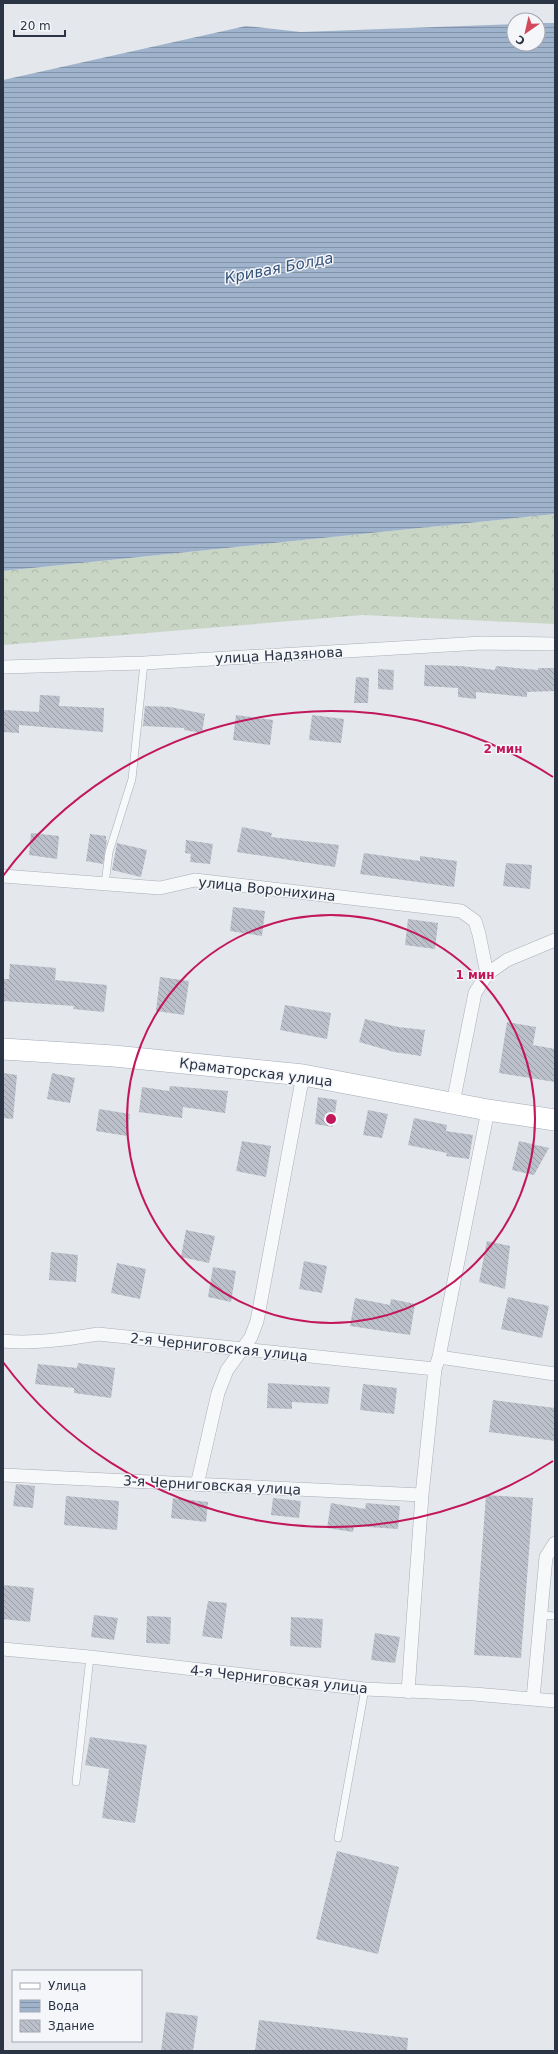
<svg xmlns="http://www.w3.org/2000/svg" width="558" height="2054" font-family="'DejaVu Sans',sans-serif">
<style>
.forest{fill:url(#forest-crowns)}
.water{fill:url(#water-rules)}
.building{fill:url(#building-back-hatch)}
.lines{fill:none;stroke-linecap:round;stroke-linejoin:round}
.service-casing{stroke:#a9aeb7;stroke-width:8}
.minor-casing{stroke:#a9aeb7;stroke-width:14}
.primary-casing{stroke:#a3abb8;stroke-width:22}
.service{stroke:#f7f8fa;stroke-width:7}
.minor{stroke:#f7f8fa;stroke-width:13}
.primary{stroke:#fff;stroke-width:21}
.ring{fill:none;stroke:#c2185b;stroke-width:2}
.labels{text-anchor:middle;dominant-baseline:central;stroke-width:3;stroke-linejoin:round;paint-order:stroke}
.street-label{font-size:14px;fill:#2b3445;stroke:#f4f6f9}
.water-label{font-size:15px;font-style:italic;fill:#34527a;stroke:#f4f6f9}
.centre{fill:#c2185b;stroke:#f4f6f9;stroke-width:2}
.ring-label{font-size:12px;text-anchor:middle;font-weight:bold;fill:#c2185b;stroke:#f4f6f9;stroke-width:3;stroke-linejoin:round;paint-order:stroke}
</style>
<defs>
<pattern id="forest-crowns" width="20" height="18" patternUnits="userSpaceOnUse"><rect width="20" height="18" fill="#c9d6c5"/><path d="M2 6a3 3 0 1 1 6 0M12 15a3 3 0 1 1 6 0" fill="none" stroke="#adb8ab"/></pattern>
<pattern id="water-rules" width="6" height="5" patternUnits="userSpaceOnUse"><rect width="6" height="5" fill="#9fb4cc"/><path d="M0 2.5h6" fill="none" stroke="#8293a7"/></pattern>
<pattern id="building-back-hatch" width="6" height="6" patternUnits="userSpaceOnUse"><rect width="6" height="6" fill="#bbc0ca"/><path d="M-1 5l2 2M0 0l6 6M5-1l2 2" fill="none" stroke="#989da6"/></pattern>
</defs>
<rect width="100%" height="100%" fill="#e4e7ec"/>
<path class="forest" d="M555 514V624L363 615 3 645V571Z"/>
<path class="water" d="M538 23H555V514L3 571V80L246 26 301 32 514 24V44H538Z"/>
<path class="building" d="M425 665 461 666 495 670 496 666 538 670V668H555V691L527 692V697L476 692V699L458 697V688L424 686Z
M378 669 394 670 393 690 378 689Z
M356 677 369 678 368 703H354Z
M40 695 60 696 59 706 104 708 103 732 19 725V733L3 732V710L39 712Z
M145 706 170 707 205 714 202 733 184 730V728L143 726Z
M236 715 273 720 270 745 233 740Z
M312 715 344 719 341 743 309 740Z
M242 827 272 833 271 837 339 845 335 867 237 852Z
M31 833 59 836 57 859 29 855Z
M90 834 106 836V840H107L103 864 86 861Z
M186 840 213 844 210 864 190 862 191 854 185 853Z
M117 843 147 850 141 877 112 870Z
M364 853 420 861V856L457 861 454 887 360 874Z
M506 863 532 865 530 889 503 886Z
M233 907 265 911 262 936 230 931Z
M408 919 438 923 435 949 405 945Z
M10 964 56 968 55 980 107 985 104 1012 73 1009 74 1006 3 1001V979H9Z
M160 977 189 981 184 1015 156 1011Z
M285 1005 331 1013 327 1039 280 1030Z
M365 1019 398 1027 425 1030 421 1056 394 1052 359 1042Z
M507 1022 536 1027 533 1045 555 1049V1082L499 1073Z
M3 1073 17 1075 13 1119 3 1118Z
M52 1073 75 1078 70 1103 47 1099Z
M170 1086 228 1091 225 1113 183 1107 182 1118 139 1112 142 1087 169 1091Z
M318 1097 337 1100 333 1127 315 1124Z
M99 1109 130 1114 127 1136 96 1131Z
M368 1110 388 1114 382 1138 363 1135Z
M414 1118 447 1125 446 1131 473 1135 469 1159 446 1156 447 1153 408 1145Z
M242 1141 271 1146 266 1177 236 1171Z
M519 1141 549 1148 534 1175 512 1170Z
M186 1230 215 1236 209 1263 181 1257Z
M487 1241 510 1246 505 1289 479 1282Z
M51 1252 78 1255 76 1282 49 1280Z
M304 1261 327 1266 322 1293 299 1289Z
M117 1263 146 1269 140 1299 111 1293Z
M213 1267 236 1271 231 1302 208 1297Z
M508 1297 549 1306 542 1338 501 1329Z
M355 1298 390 1305 391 1299 415 1304 410 1335 350 1326Z
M78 1363 115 1368 111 1398 74 1393V1388L35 1384 38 1364 77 1368Z
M268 1383 330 1387 328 1404 292 1402V1409L267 1408Z
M363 1384 397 1388 394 1414 360 1410Z
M493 1400 555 1408V1441L489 1432Z
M16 1484 35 1486 33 1508 13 1506Z
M486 1495 533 1498 521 1658 474 1655Z
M66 1496 119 1501 117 1530 64 1525Z
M173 1498 208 1502 206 1522 171 1518Z
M273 1498 301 1501 299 1518 271 1515Z
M331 1503 365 1509 366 1503 400 1506 398 1529 354 1526 353 1532 327 1528Z
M3 1585 34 1588 30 1622 3 1619Z
M208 1601 227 1603 222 1639 202 1636Z
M94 1615 118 1618 114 1640 91 1637Z
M147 1616 171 1617 170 1644 146 1643Z
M291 1617 323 1619 321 1648 290 1646Z
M375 1633 400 1637 395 1663 371 1660Z
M90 1737 147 1745 135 1823 102 1818 109 1769 85 1765Z
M337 1851 399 1867 378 1954 316 1939Z
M166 2012 198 2016 193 2051H161Z
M259 2020 408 2038 407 2051H255Z"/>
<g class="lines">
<defs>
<path id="service" d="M105 884 109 852 132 779 144 663
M541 1615 555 1616
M76 1782 90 1657
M338 1838 365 1689"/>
<path id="minor" d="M3 667 144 663 482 643 555 644
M3 876 160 888 195 880 461 911 475 921 479 934 487 974
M453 1103 475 993 487 974 507 960 555 940
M3 1341C35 1344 67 1339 98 1334L435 1369
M439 1357 555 1374
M3 1475 422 1495
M197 1485 218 1393 227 1370 251 1337 257 1321 303 1075
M3 1649 90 1657 365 1689 474 1694 555 1701
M408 1692 422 1495 435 1369 439 1357 488 1110
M533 1699 546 1557 555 1543"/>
<path id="primary" d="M3 1049 114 1056 303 1075 488 1110 555 1120"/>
</defs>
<use href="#service" class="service-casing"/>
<use href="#minor" class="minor-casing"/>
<use href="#primary" class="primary-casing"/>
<use href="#service" class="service"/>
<use href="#minor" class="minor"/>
<use href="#primary" class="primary"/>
</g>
<g class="ring">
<circle cx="331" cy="1119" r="204"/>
<path d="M553 1461A408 408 0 0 1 3 1362M3 876A408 408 0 0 1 553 777"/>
</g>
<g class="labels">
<g class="street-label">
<text transform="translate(279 655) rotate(-3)">улица Надзянова</text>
<text transform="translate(267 889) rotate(6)">улица Воронихина</text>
<text transform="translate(256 1072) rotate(7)">Краматорская улица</text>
<text transform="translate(219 1347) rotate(6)">2-я Черниговская улица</text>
<text transform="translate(212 1485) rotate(3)">3-я Черниговская улица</text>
<text transform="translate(279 1679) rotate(6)">4-я Черниговская улица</text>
</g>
<g class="water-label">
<text transform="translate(279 268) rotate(-11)">Кривая Болда</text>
</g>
</g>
<circle cx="331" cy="1119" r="6" class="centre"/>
<g class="ring-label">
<text x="503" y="753">2 мин</text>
<text x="475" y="979">1 мин</text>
</g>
<rect width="558" height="2054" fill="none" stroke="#2b3445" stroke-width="8"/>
<rect x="12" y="1970" width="130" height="72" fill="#f4f6f9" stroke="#a4a8b1"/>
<rect x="20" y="1983" width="20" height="6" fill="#ffffff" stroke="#a4a8b1"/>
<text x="48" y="1990" font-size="12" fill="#2b3445">Улица</text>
<rect x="20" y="2000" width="20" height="12" fill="url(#water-rules)" stroke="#a4a8b1"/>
<text x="48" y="2010" font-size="12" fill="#2b3445">Вода</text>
<rect x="20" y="2020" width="20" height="12" fill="url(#building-back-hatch)" stroke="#a4a8b1"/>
<text x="48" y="2030" font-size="12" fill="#2b3445">Здание</text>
<g transform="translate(526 32) rotate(214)"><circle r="19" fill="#f4f6f9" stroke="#a4a8b1"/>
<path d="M0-3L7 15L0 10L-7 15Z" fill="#d1495b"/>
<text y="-6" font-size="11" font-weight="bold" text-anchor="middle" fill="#2b3445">С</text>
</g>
<path d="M14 30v6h51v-6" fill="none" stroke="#2b3445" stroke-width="2"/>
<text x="20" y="30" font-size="12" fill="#2b3445" stroke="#f4f6f9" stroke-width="3" paint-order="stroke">20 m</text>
</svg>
